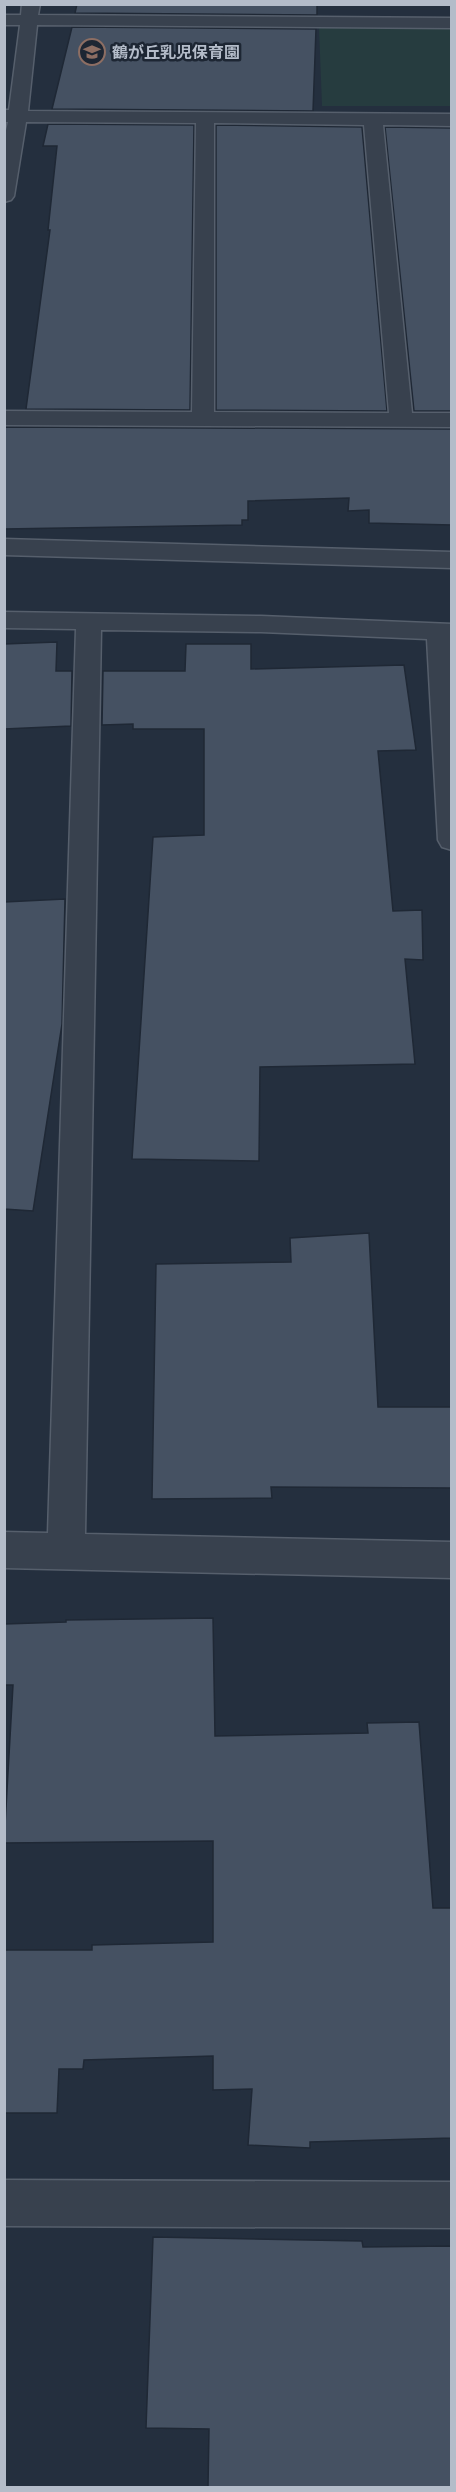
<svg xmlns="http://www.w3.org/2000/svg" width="456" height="2492" font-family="Poppins,'Noto Sans JP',sans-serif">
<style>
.green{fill:#263c3f}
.building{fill:#455162;stroke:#1f2835;stroke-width:1.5}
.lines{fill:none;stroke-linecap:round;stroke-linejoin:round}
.street-casing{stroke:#565f6c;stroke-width:3}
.street{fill:#38414e;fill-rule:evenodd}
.labels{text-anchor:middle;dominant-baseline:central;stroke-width:5;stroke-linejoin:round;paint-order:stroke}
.far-poi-label{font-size:16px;font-weight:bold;fill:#b4bcc9;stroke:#1d2633;text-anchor:start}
</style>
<rect width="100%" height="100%" fill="#242f3e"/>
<path class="green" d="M319 28H451V106H322Z"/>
<path class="building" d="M77 4H317V15L75 13Z
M72 27 316 29 313 111 52 109Z
M48 124 194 125 190 410 26 409 50 230H48L57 146H43Z
M216 125 362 127 387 411 216 410Z
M385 127 452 128V411H414Z
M4 427 452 429V525L369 523V510L348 511 349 498 248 501V520H242V525L4 529Z
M57 642 56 671H72L71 726 4 729V644Z
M186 644H251V669L404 665 416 750 378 751 393 911 422 910 423 960 405 959 415 1064 260 1067 259 1161 132 1159 153 837 204 835V729H133V724L102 725 103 671H185Z
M65 899 62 1024 33 1211 4 1209V902Z
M369 1233 378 1407H452V1488L271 1487 272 1498 152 1499 156 1264 291 1262 290 1238Z
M213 1618 215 1736 368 1733 367 1723 419 1722 433 1908H452V2138L310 2142V2148L248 2145 252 2089 213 2090V2056L84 2060 83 2069H59L57 2113H4V1950H92V1945L213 1942V1841L4 1843 13 1685H4V1624L66 1622V1620Z
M153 2237 362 2241 363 2247 452 2246V2487H208L209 2429 146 2428Z"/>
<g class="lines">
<defs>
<path id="street" d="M22 4H40L38 15 452 18V28L37 25 28 111 452 114V126L383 125 412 413H452V427L4 425V411L192 412 196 123 26 122 14 196 11 200 4 202V139L8 122H4V110H9L20 25H4V15H21ZM214 123 364 125 389 413 214 412Z
M4 539 452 552V568L4 555Z
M4 612 261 616 452 624V850L442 847 438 840 427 639 261 632 101 630 85 1534 452 1542V1578L4 1568V1532L48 1533 76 629 4 628Z
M4 2180 452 2182V2228L4 2226Z"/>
</defs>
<use href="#street" class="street-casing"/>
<use href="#street" class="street"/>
</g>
<defs>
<symbol id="school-ring" viewBox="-11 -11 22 22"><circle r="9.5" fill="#1d2633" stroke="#8d6e63" stroke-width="1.5"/><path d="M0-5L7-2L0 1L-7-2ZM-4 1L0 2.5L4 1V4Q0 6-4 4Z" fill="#8d6e63"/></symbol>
</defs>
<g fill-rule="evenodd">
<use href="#school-ring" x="77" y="37" width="30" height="30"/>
</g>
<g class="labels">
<g class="far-poi-label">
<text x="112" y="52">鶴が丘乳児保育園</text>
</g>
</g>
<rect width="456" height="2492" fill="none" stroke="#b4bcc9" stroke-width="12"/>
</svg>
